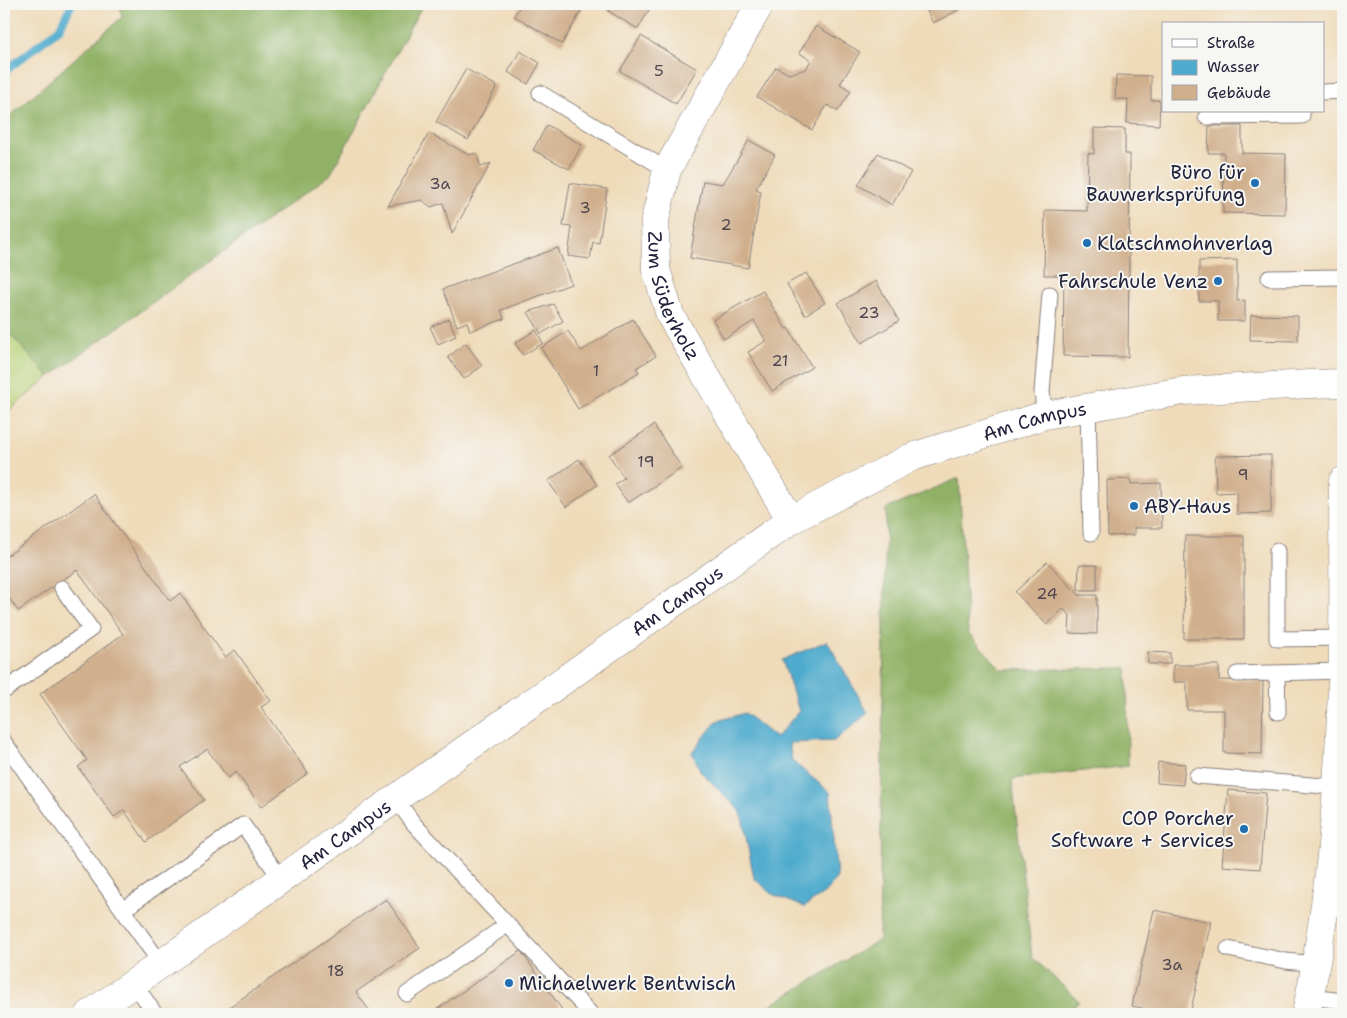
<svg xmlns="http://www.w3.org/2000/svg" width="1347" height="1018" font-family="'Shantell Sans',sans-serif">
<style>
.green{fill:#b7d075;stroke:#6c7958}
.forest{fill:#91b266;stroke:#5a6a50}
.water{fill:#4fabcd;stroke:#386684}
.lines{fill:none;stroke-linecap:round;stroke-linejoin:round}
.stream{stroke:#4fabcd;stroke-width:8}
.building{fill:#d0af8c}
.service-casing{stroke:#887e7a;stroke-width:17}
.minor-casing{stroke:#887e7a;stroke-width:29}
.service{stroke:#fff;stroke-width:15}
.minor{stroke:#fff;stroke-width:28}
.poi-dot{fill:#1f6fb2;stroke:#f6f6f2;stroke-width:2}
.labels{text-anchor:middle;dominant-baseline:central;stroke-width:4;stroke-linejoin:round;paint-order:stroke}
.number-label{font-size:16px;fill:#4e454f}
.poi-label{font-size:19px;fill:#22223b;stroke:#f6f6f2;text-anchor:end}
.street-label{font-size:19px;fill:#22223b;stroke:#f6f6f2}
</style>
<rect width="100%" height="100%" fill="#f6f6f2"/>
<filter id="ink" filterUnits="userSpaceOnUse"><feTurbulence type="fractalNoise" baseFrequency=".02" numOctaves="2"/><feDisplacementMap in="SourceGraphic" scale="10" xChannelSelector="R" yChannelSelector="G"/><feConvolveMatrix kernelMatrix="1 2 1 2 8 2 1 2 1" color-interpolation-filters="sRGB"/></filter>
<filter id="wash" filterUnits="userSpaceOnUse"><feTurbulence type="fractalNoise" baseFrequency=".0096" numOctaves="4" result="noise"/><feDisplacementMap in="SourceGraphic" scale="20" xChannelSelector="R" yChannelSelector="G"/><feGaussianBlur stdDeviation="1.12" result="paint"/><feColorMatrix in="noise" values="0 0 0 0 0 0 0 0 0 0 0 0 0 0 0 0 0 1.4 0 .05"/><feComposite in="paint" operator="in"/></filter>
<g filter="url(#wash)">
<rect width="100%" height="100%" fill="#efdbba"/>
<path class="green" d="M4 327 49 377 4 415Z"/>
<path class="forest" d="M119 4H423L330 175 49 377 4 327V121L122 17Z
M959 478 968 633 1002 670 1127 668 1128 766 1012 779 1032 957 1079 1001 1065 1014H756L879 940 886 509Z"/>
<path class="water" d="M827 641 868 713 834 741 789 743 792 761 830 792 837 877 825 893 804 907 772 894 754 878 741 812 701 772 692 752 717 721 745 713 776 738 799 711 782 660Z"/>
<g class="lines">
<path class="stream" d="M4 72 59 29 72 4"/>
</g>
<g id="blocks">
<path class="building" d="M521 4H585L562 44 514 16Z
M612 4H638L649 10 638 29 608 11Z
M933 4H955L958 10 933 23 925 7Z
M816 26 860 52 840 84 851 91 838 111 827 105 812 130 757 97 776 67 789 74 806 69 811 60 799 53Z
M641 36 697 69 676 104 620 71Z
M520 51 540 63 528 84 508 72Z
M466 69 497 86 468 140 436 122Z
M1116 75 1151 76V100H1160L1159 125 1127 123 1128 99H1115Z
M547 125 582 145 569 169 533 150Z
M1209 126H1242V153L1286 154 1285 214 1223 213 1224 153H1208Z
M1094 128 1125 129V154H1130L1128 357 1063 356 1064 275H1044L1045 210 1087 211 1088 153 1094 154Z
M429 133 469 155 476 153 481 167 491 163 452 234 443 203 431 207 422 200 388 206Z
M749 140 775 155 756 189 761 191 748 268 690 258 703 181 723 184Z
M878 153 911 172 892 205 858 185Z
M570 183 607 189 599 243 593 242 590 259 568 256 572 227 563 226Z
M558 248 571 284 501 310 504 319 470 331 467 322 457 326 443 289Z
M1237 260V301L1245 300V321H1218V301H1199V261Z
M806 273 825 303 805 315 787 284Z
M876 281 899 321 862 343 838 303Z
M763 291 786 329 788 328 812 367 772 391 748 352 766 341 754 321 724 339 713 320Z
M553 304 563 321 541 334 528 312Z
M1251 315 1298 316V341L1250 340Z
M449 319 456 336 438 344 430 327Z
M633 319 656 356 636 368 639 372 578 409 541 348 568 331 581 351Z
M536 330 543 343 523 355 515 343Z
M466 343 482 366 464 379 448 357Z
M654 425 682 468 628 503 615 484 624 478 609 455Z
M1271 455V513L1237 514V492L1216 493 1215 456Z
M579 459 597 485 566 507 548 481Z
M1130 479 1131 484 1161 483 1162 528H1134V535L1108 536 1107 480Z
M94 494 170 601 180 593 225 657 235 650 271 701 261 707 308 773 261 807 236 772 228 778 207 749 180 767 204 800 146 842 124 810 114 817 78 767 87 760 40 694 123 634 77 570 18 611 4 591V558Z
M1185 536H1244V639H1184Z
M1047 562 1079 595H1097V634L1069 633 1070 615 1063 609 1047 625 1015 592Z
M1079 565H1097V590H1078Z
M1148 652 1170 653V664H1148Z
M1173 665H1219V680L1263 681 1262 754 1224 753V710H1187V682H1173Z
M1158 762 1185 764 1183 785 1157 783Z
M1228 790 1266 793 1260 869 1222 866Z
M386 899 420 948 356 992 372 1014H219Z
M1154 910 1211 922 1190 1014H1170L1132 1006Z
M521 951 565 1014H430Z"/>
</g>
</g>
<g filter="url(#ink)">
<use href="#blocks" fill-opacity="0" stroke="#887e7a" stroke-width="1"/>
<g class="lines">
<defs>
<path id="service" d="M1323 92 1343 91
M540 93 667 170
M1206 117 1302 116V111
M1269 278 1343 277
M1088 407 1091 533
M1045 415 1042 392 1050 294
M1277 551V639L1343 638
M1277 673 1278 712
M1237 674 1342 671
M4 691 91 629 62 588
M4 742 161 964
M1197 776 1337 787
M395 798 414 824 591 1014
M123 910 243 825 281 879
M1228 949 1286 961 1316 964
M134 983 155 1014
M407 994 508 924
M1310 997 1343 1001"/>
<g id="minor">
<path id="s1" d="M760 4 667 170 655 220 656 269 670 315 791 520"/>
<path id="s2" d="M90 1014 791 520 912 457 1045 415 1183 391 1310 384 1343 383"/>
<path d="M1306 1014C1324 928 1335 839 1339 751 1345 661 1343 571 1343 481"/>
</g>
</defs>
<use href="#service" class="service-casing"/>
<use href="#minor" class="minor-casing"/>
<use href="#service" class="service"/>
<use href="#minor" class="minor"/>
</g>
</g>
<g class="poi-dot">
<circle cx="1255" cy="183" r="5"/>
<circle cx="1087" cy="243" r="5"/>
<circle cx="1218" cy="281" r="5"/>
<circle cx="1134" cy="506" r="5"/>
<circle cx="1244" cy="829" r="5"/>
<circle cx="509" cy="983" r="5"/>
</g>
<g class="labels">
<g class="number-label">
<text x="659" y="70">5</text>
<text x="440" y="183">3a</text>
<text x="585" y="207">3</text>
<text x="726" y="224">2</text>
<text x="869" y="312">23</text>
<text x="780" y="360">21</text>
<text x="596" y="370">1</text>
<text x="646" y="461">19</text>
<text x="1243" y="474">9</text>
<text x="1047" y="593">24</text>
<text x="1172" y="964">3a</text>
<text x="336" y="970">18</text>
</g>
<g class="poi-label">
<text x="1245" y="172">Büro für<tspan x="1245" dy="22">Bauwerksprüfung</tspan></text>
<text x="1097" y="243" text-anchor="start">Klatschmohnverlag</text>
<text x="1208" y="281">Fahrschule Venz</text>
<text x="1144" y="506" text-anchor="start">ABY-Haus</text>
<text x="1234" y="818">COP Porcher<tspan x="1234" dy="22">Software + Services</tspan></text>
<text x="519" y="983" text-anchor="start">Michaelwerk Bentwisch</text>
</g>
<g class="street-label">
<text stroke="none"><textPath href="#s1" startOffset="321">Zum Süderholz</textPath></text>
<text stroke="none"><textPath href="#s2" startOffset="1122">Am Campus</textPath></text>
<text stroke="none"><textPath href="#s2" startOffset="718">Am Campus</textPath></text>
<text stroke="none"><textPath href="#s2" startOffset="312">Am Campus</textPath></text>
</g>
</g>
<rect width="1347" height="1018" fill="none" stroke="#f6f6f2" stroke-width="20"/>
<rect x="1162" y="22" width="162" height="90" fill="#f6f6f2" stroke="#a1a1a9"/>
<rect x="1172" y="39" width="25" height="8" fill="#ffffff" stroke="#a1a1a9"/>
<text x="1207" y="48" font-size="15" fill="#22223b">Straße</text>
<rect x="1172" y="60" width="25" height="15" fill="#4fabcd" stroke="#a1a1a9"/>
<text x="1207" y="72" font-size="15" fill="#22223b">Wasser</text>
<rect x="1172" y="85" width="25" height="15" fill="#d0af8c" stroke="#a1a1a9"/>
<text x="1207" y="98" font-size="15" fill="#22223b">Gebäude</text>
</svg>
